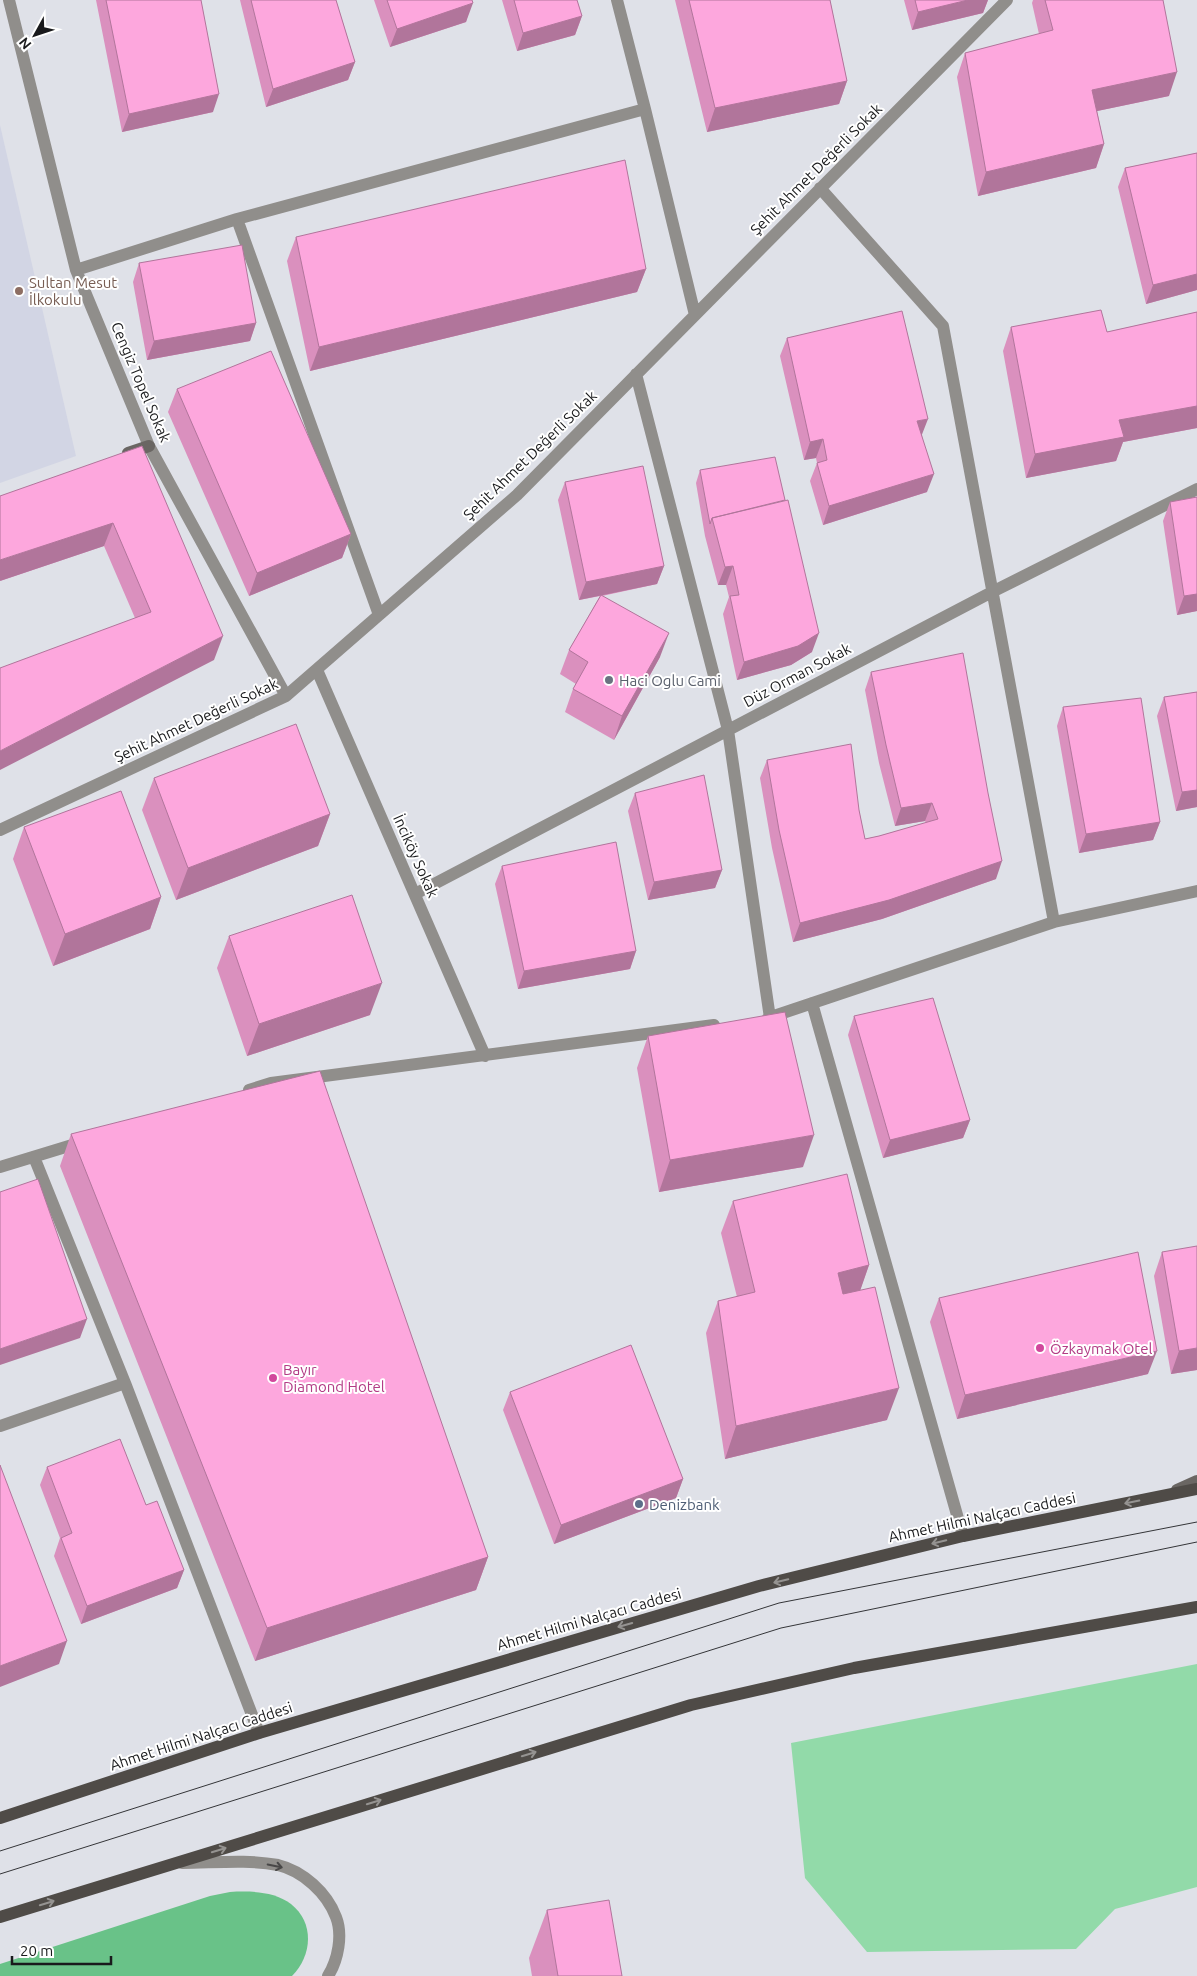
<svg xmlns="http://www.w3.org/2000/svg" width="1197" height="1976" font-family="Ubuntu,sans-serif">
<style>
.built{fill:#d2d5e4}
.green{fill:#92daa9}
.forest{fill:#69c288}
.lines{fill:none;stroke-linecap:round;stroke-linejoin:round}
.street{stroke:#908e8b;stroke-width:12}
.secondary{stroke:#6a6663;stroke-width:12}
.primary{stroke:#4f4b47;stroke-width:12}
.tram{stroke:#343538;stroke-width:1}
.wall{fill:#da90be}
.shaded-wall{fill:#b1759b}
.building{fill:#fda7dd;stroke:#b1759b}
.oneway{stroke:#959391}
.oneway2{stroke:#494848}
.education-dot{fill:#8d6e63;stroke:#fff;stroke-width:2}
.worship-dot{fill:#6b7280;stroke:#fff;stroke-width:2}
.hotel-dot{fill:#d1479c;stroke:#fff;stroke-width:2}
.service-dot{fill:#5c6f8a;stroke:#fff;stroke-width:2}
.labels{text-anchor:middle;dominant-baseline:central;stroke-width:4;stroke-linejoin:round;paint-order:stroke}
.street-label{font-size:15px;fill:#191a1c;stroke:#fff}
.education-label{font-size:15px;fill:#785e54;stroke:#fff;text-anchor:start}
.worship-label{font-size:15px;fill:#5b616d;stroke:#fff;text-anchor:start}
.hotel-label{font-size:15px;fill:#b23c85;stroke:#fff;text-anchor:start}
.service-label{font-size:15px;fill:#4e5e75;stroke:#fff;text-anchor:start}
</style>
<rect width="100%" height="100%" fill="#dfe1e8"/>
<path class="built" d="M0 125 76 456 0 483Z"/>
<path class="green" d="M1197 1664V1887L1115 1909 1076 1949 867 1952 805 1878 791 1743Z"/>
<path class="forest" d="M230 1892C250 1891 274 1891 291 1904 315 1923 312 1956 292 1976H0V1964L210 1896Z"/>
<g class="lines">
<path class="street" d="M9 0 76 270 149 446 286 696
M617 0 645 109 695 315
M820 188 943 326 1054 922
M237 219 379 615
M76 270 237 219 645 109
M636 374 728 730 770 1018
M317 670 485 1056
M0 830 286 696 517 495 1007 0
M415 894 992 592 1197 489
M812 1003 963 1536
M768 1018 1054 922 1197 891
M249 1090 271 1083 714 1025
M0 1167 82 1142
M125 1383 259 1733
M0 1426 125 1383 34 1157
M182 1863C213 1863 246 1859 278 1865 303 1871 327 1893 336 1917 343 1935 338 1960 328 1976"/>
<path class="secondary" d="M128 453 149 446
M1177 1490 1197 1481"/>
<path class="primary" d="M0 1818 259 1733 759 1586 963 1536 1197 1489
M0 1917 691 1705 854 1668 1197 1607"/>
<path class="tram" d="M0 1851 779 1603 1197 1522
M0 1874 781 1628 1197 1542"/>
</g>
<path class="wall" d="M96 0H201L213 112 122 132Z
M240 0H336L355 62 348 80 266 107Z
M374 0H472L466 22 390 47Z
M502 0H577L582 16 575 35 517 51Z
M675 0H830L847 81 839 104 707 132Z
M904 0H988L983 13 912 30Z
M1033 0H1163L1169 96 1097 111 1104 144 1096 168 978 196 957 77 965 53 1039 34 1032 3Z
M1197 153V290L1146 304 1118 187 1125 168Z
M296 237 646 269 637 292 310 371 287 261Z
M139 263 256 323 250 341 147 360 133 282Z
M1197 312V428L1123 442 1116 461 1026 478 1003 351 1011 327 1107 332Z
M787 338 922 435 927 492 823 525 810 481 817 463 816 458 804 460 780 356Z
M177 389 351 534 342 558 249 596 168 412Z
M142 446 214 660 135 618 104 546 0 581Z
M700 470 812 652 791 665 737 680 723 614 729 597 726 585H718L705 536 696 483Z
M565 482 664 566 657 584 602 596 660 657 614 740 565 712 573 689 576 684 560 674 569 650 600 596 579 600 558 500Z
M1197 497V611L1177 615 1163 521 1170 502Z
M871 672 996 879 882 919 793 942 772 848 760 778 767 760 859 810 865 839 879 836 926 823 925 821 895 826 879 763 865 690Z
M1197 692V807L1176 811 1157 716 1164 697Z
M1063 707 1160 822 1153 840 1079 853 1057 726Z
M154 778 330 814 318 846 176 900 142 810Z
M635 793 722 870 715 888 648 900 628 811Z
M24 827 161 897 150 929 53 966 13 859Z
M502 866 636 951 630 969 518 989 495 884Z
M229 936 370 1015 247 1056 217 968Z
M854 1016 970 1120 963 1138 883 1158 848 1035Z
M648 1036 803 1167 659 1192 637 1068Z
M71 1134 488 1557 476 1590 255 1661 60 1166Z
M733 1201 869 1265 860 1290 887 1420 725 1459 706 1333 718 1301 737 1297 721 1233Z
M1162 1252 1197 1370 1171 1374 1154 1276Z
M939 1298 1148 1374 957 1419 930 1322Z
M510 1392 683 1479 676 1498 554 1544 503 1410Z
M47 1467 146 1505 184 1570 177 1588 81 1624 54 1556 60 1538 40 1485Z
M547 1910 622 1976H532L529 1958Z"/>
<path class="shaded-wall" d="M968 0H988L983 13 912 30 918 12Z
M473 3 466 22 390 47 397 29Z
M582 16 575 35 517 51 523 33Z
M355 62 348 80 266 107 273 89Z
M1177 72 1169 96 1083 114 1092 90Z
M847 81 839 104 707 132 715 108Z
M219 94 213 112 122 132 129 114Z
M1104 144 1096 168 978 196 986 172Z
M646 269 637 292 310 371 319 347Z
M1197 274V290L1146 304 1153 285Z
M256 323 250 341 147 360 154 341Z
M1197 406V428L1123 442 1116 461 1026 478 1035 454 1119 420Z
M928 419 921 437 917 421Z
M823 439 816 458 804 460 810 442Z
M934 474 927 492 823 525 829 506Z
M113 523 104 546 0 581V560Z
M351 534 342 558 249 596 257 573Z
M664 566 657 584 579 600 586 582Z
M733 566 726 585H718L725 567Z
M1197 594V611L1177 615 1184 596Z
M669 633 660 657 614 740 622 716Z
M819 633 812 652 791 665 737 680 744 662Z
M223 636 214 660 0 770V751Z
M1197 790V807L1176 811 1182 792Z
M932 803 925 821 895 826 901 808Z
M330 814 318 846 176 900 188 868Z
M1160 822 1153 840 1079 853 1086 834Z
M1002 861 996 879 882 919 793 942 800 923Z
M722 870 715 888 648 900 654 882Z
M161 897 150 929 53 966 65 934Z
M636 951 630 969 518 989 524 971Z
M382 983 370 1015 247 1056 259 1024Z
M970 1120 963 1138 883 1158 890 1140Z
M814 1135 803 1167 659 1192 670 1160Z
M869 1265 858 1297 826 1305 838 1273Z
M87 1319 80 1338 0 1365V1349Z
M1197 1348V1370L1171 1374 1179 1351Z
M1157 1351 1148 1374 957 1419 965 1395Z
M899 1388 887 1420 725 1459 736 1426Z
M683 1479 676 1498 554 1544 561 1525Z
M488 1557 476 1590 255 1661 267 1628Z
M184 1570 177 1588 81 1624 87 1606Z
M67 1641 59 1664 0 1687V1666Z"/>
<path class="building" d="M106 0H201L219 94 129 114Z
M251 0H336L355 62 273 89Z
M387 0H472L473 3 397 29Z
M514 0H577L582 16 523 33Z
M689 0H830L847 81 715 108Z
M915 0H968L918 12Z
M1045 0H1163L1177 72 1092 90 1104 144 986 172 965 53 1053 30Z
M1197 153V274L1153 285 1125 168Z
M625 160 646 269 319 347 296 237Z
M242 245 256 323 154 341 139 263Z
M1101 310 1107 332 1197 312V406L1119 420 1124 437 1035 454 1011 327Z
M902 311 928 419 917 421 934 474 829 506 817 463 827 460 823 439 810 442 787 338Z
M271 351 351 534 257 573 177 389Z
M142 446 223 636 0 751V668L151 612 113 523 0 560V496Z
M775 457 785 500 712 518 710 524 700 470Z
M643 466 664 566 586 582 565 482Z
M1197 497V594L1184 596 1170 502Z
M788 500 819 633 798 646 744 662 730 596 739 595 733 566 725 567 712 518Z
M601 595 669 633 622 716 573 689 588 662 569 650Z
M963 653 988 793 1002 861 889 900 800 923 779 830 767 760 851 744 859 810 865 839 879 836 938 819 932 803 901 808 886 745 871 672Z
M1197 692V790L1182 792 1164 697Z
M1141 698 1160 822 1086 834 1063 707Z
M296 724 330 814 188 868 154 778Z
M704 775 722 870 654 882 635 793Z
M121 791 161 897 65 934 24 827Z
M616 842 636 951 524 971 502 866Z
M352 895 382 983 259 1024 229 936Z
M933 998 970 1120 890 1140 854 1016Z
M785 1012 814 1135 670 1160 648 1036Z
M320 1071 488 1557 267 1628 71 1134Z
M847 1174 869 1265 838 1273 843 1294 875 1287 899 1388 736 1426 718 1301 755 1292 733 1201Z
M38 1179 87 1319 0 1349V1192Z
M1197 1246V1348L1179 1351 1162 1252Z
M1138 1252 1157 1351 965 1395 939 1298Z
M631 1345 683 1479 561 1525 510 1392Z
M120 1439 146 1505 157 1501 184 1570 87 1606 61 1538 72 1533 47 1467Z
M0 1465 67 1641 0 1666Z
M609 1900 622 1976H558L547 1910Z"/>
<defs><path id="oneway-shaft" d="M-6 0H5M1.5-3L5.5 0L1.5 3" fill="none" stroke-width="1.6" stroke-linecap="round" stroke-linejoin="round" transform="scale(1.25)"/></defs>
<g class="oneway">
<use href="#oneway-shaft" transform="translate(1132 1502) rotate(169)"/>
<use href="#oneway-shaft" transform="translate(939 1542) rotate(166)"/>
<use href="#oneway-shaft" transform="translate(781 1581) rotate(166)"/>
<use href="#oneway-shaft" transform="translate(625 1625) rotate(164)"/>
<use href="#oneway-shaft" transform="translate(529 1754) rotate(-17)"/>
<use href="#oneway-shaft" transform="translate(374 1802) rotate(-17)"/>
<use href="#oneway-shaft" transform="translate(219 1850) rotate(-17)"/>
<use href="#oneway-shaft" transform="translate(47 1903) rotate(-17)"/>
</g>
<use class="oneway2" href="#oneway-shaft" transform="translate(275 1866) rotate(12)"/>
<circle class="education-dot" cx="19" cy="291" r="5"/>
<circle class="worship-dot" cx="609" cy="680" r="5"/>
<g class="hotel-dot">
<circle cx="1040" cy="1348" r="5"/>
<circle cx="273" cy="1378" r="5"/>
</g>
<circle class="service-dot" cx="639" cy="1504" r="5"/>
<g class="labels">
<g class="street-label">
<text transform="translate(816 169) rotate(-45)">Şehit Ahmet Değerli Sokak</text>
<text transform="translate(141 382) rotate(67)">Cengiz Topel Sokak</text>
<text transform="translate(530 455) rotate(-44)">Şehit Ahmet Değerli Sokak</text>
<text transform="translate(797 675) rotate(-28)">Düz Orman Sokak</text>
<text transform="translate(196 720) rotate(-25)">Şehit Ahmet Değerli Sokak</text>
<text transform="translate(416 856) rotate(66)">İnciköy Sokak</text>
<text transform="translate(982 1517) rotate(-12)">Ahmet Hilmi Nalçacı Caddesi</text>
<text transform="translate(589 1619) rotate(-16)">Ahmet Hilmi Nalçacı Caddesi</text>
<text transform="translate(201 1736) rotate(-18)">Ahmet Hilmi Nalçacı Caddesi</text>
</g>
<g class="education-label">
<text x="29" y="282">Sultan Mesut<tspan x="29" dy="17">İlkokulu</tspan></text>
</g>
<g class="worship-label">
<text x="619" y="680">Haci Oglu Cami</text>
</g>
<g class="hotel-label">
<text x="1050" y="1348">Özkaymak Otel</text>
<text x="283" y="1369">Bayır<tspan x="283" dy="17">Diamond Hotel</tspan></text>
</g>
<g class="service-label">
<text x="649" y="1504">Denizbank</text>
</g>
</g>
<g transform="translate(35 35) rotate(230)" stroke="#ffffff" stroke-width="4" paint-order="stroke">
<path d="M0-4L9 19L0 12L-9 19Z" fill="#191a1c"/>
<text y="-8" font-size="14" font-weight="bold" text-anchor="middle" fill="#191a1c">N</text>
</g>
<path d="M12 1956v8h99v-8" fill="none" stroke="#191a1c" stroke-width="2.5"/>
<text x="20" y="1956" font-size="15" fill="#191a1c" stroke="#ffffff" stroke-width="4" paint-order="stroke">20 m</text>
</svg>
